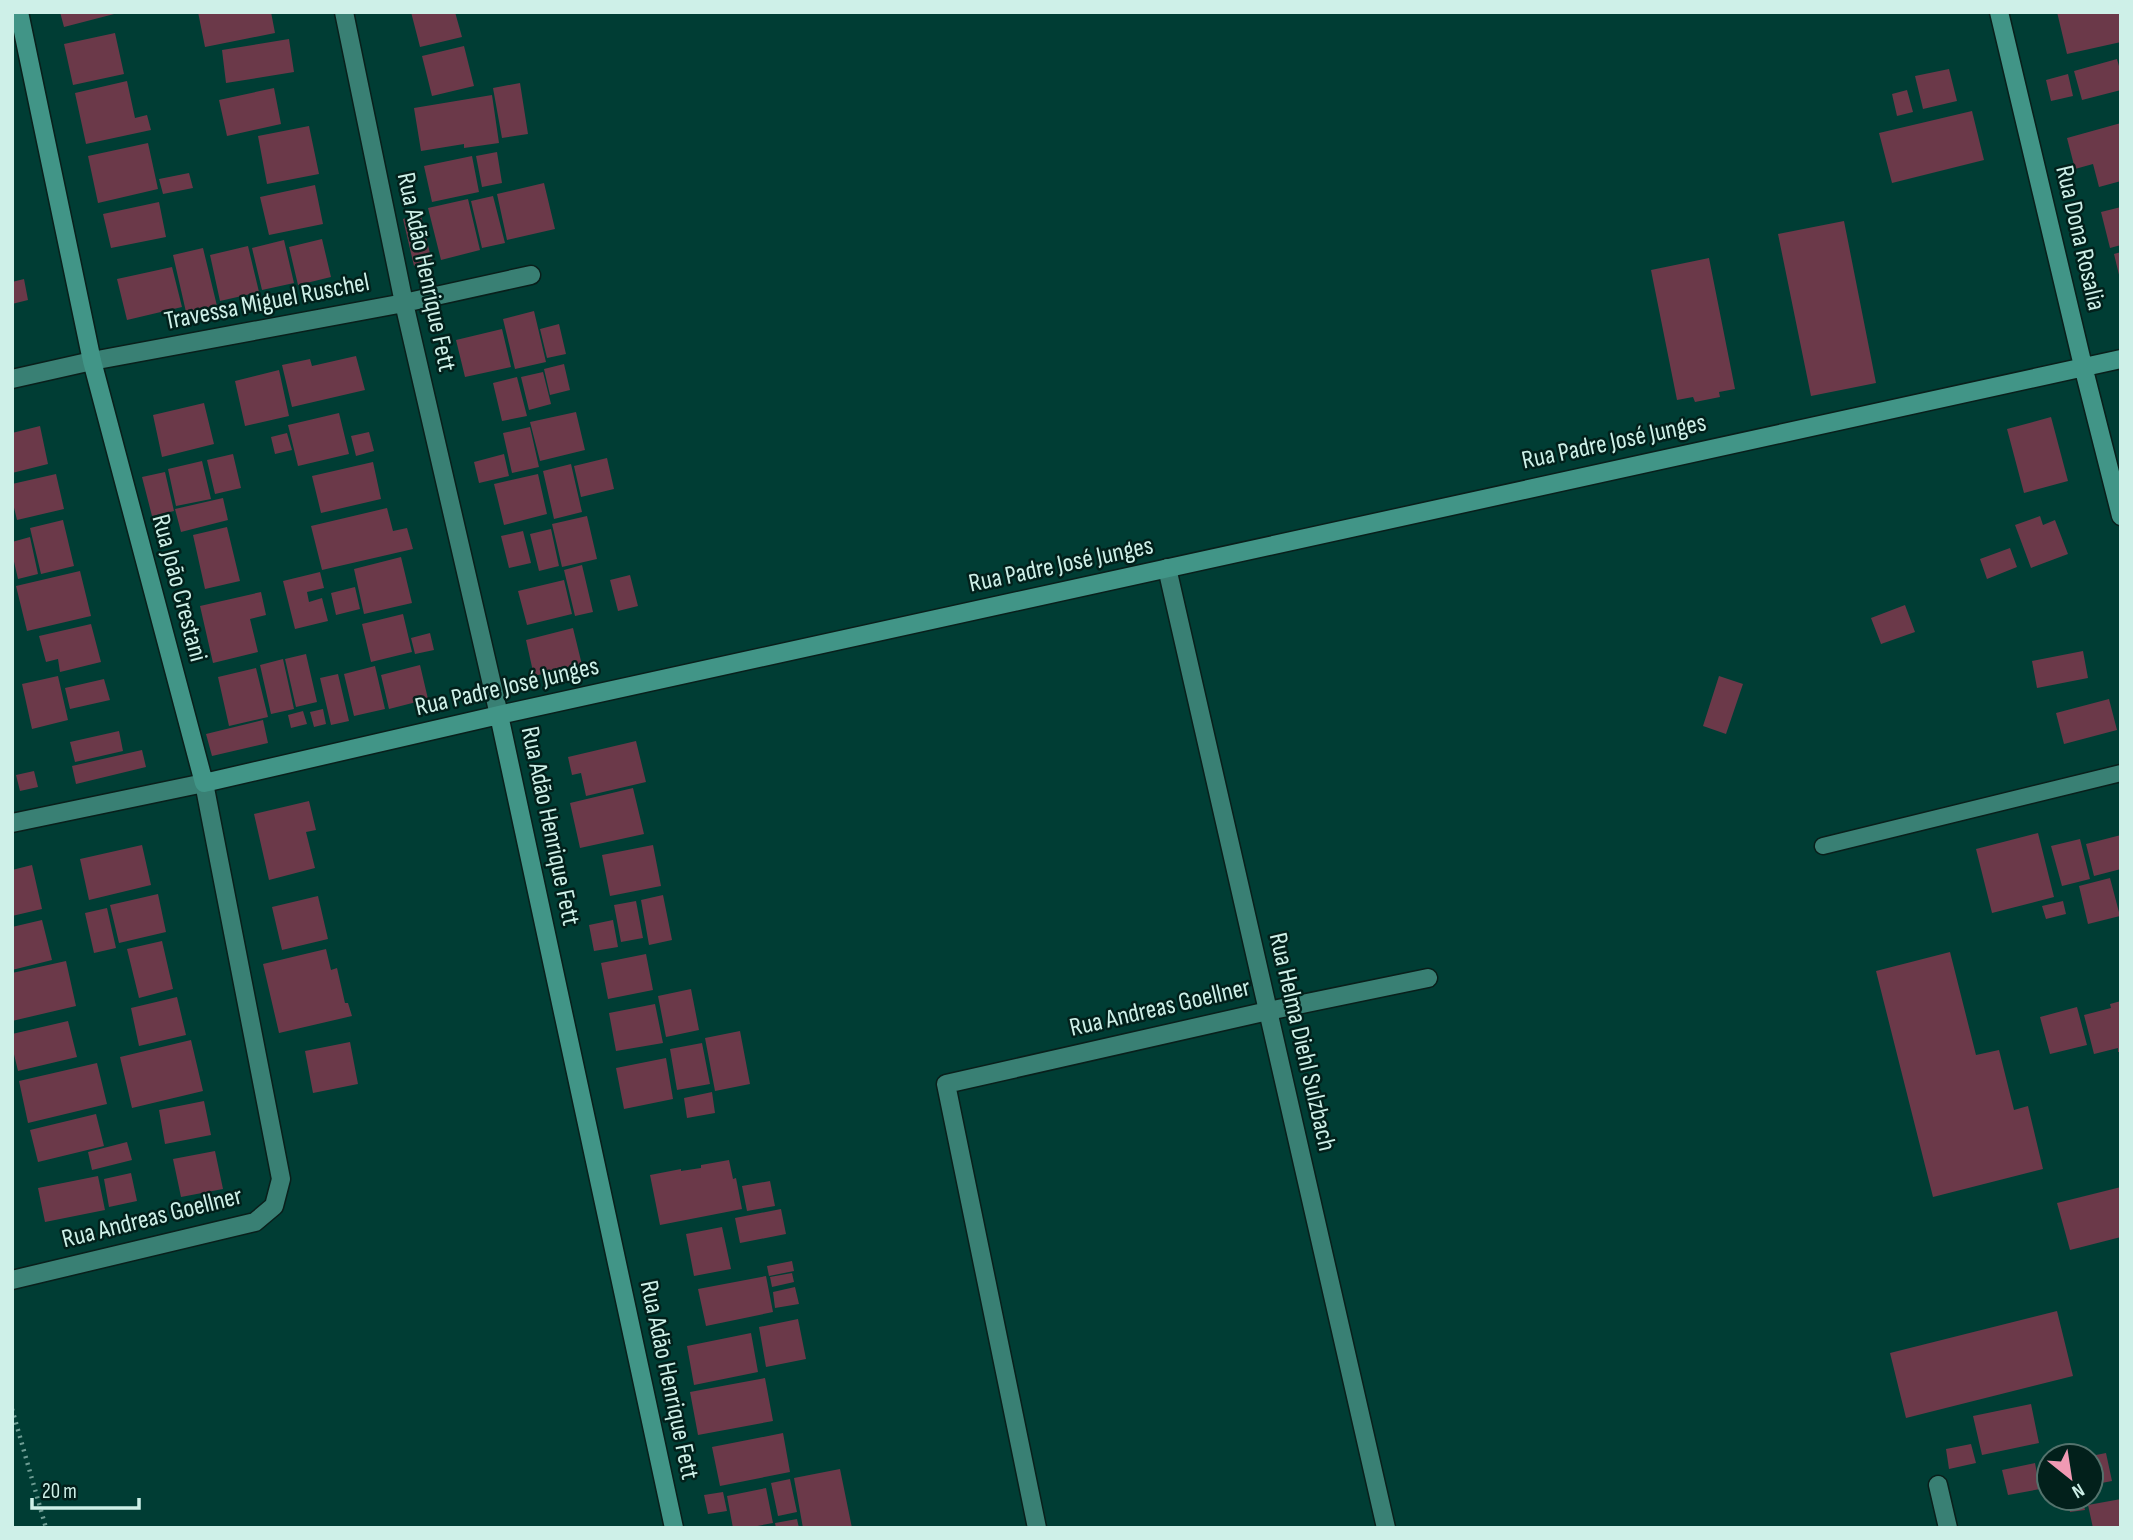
<svg xmlns="http://www.w3.org/2000/svg" width="2133" height="1540" font-family="'Sofia Sans Condensed',sans-serif">
<style>
.building{fill:#6b3949}
.lines{fill:none;stroke-linecap:round;stroke-linejoin:round}
.lane-casing{stroke:#091f1b;stroke-width:19}
.street-casing{stroke:#091f1b;stroke-width:21}
.secondary-casing{stroke:#091f1b;stroke-width:21}
.path{stroke:#6e9d94;stroke-width:4.5;stroke-dasharray:2 5;stroke-linecap:butt}
.lane{stroke:#398074;stroke-width:16}
.street{stroke:#398074;stroke-width:18}
.secondary{stroke:#419587;stroke-width:18}
.labels{text-anchor:middle;dominant-baseline:central;stroke-width:5;stroke-linejoin:round;paint-order:stroke}
.street-label{font-size:26px;fill:#cef0e8;stroke:#02201b}
</style>
<rect width="100%" height="100%" fill="#003d34"/>
<path class="building" d="M60 12H117L118 13 64 27Z
M198 12H271L275 33 205 47Z
M411 12H455L462 37 420 47Z
M2057 12H2121V42L2067 54Z
M115 33 124 74 73 85 64 44Z
M289 39 294 72 226 83 222 50Z
M464 46 474 86 432 96 422 56Z
M2117 59 2121 73V90L2082 100 2074 71Z
M1949 69 1957 101 1923 109 1915 76Z
M2068 74 2073 96 2051 101 2046 80Z
M127 81 135 118 147 115 151 130 86 144 75 93Z
M520 83 528 134 502 138 493 88Z
M274 88 281 124 227 136 219 100Z
M1907 90 1913 112 1897 116 1892 94Z
M492 95 499 143 464 148V144L421 151 414 108Z
M1972 111 1984 160 1892 183 1879 133Z
M2121 123V181L2099 187 2093 164 2075 169 2067 138Z
M309 126 319 174 267 184 258 136Z
M148 143 158 189 98 203 88 156Z
M497 152 502 183 482 187 476 156Z
M472 156 479 192 432 202 424 166Z
M189 173 193 188 163 194 159 179Z
M544 183 555 229 507 240 497 194Z
M315 185 323 224 269 235 260 197Z
M493 196 505 243 482 248 471 201Z
M468 199 480 250 441 260 428 208Z
M159 202 166 237 111 248 103 214Z
M2121 207V245L2110 248 2101 212Z
M421 215 432 262 414 266 403 219Z
M1844 221 1876 383 1811 396 1778 234Z
M322 239 331 277 298 285 289 247Z
M284 240 294 283 262 290 252 248Z
M248 246 259 292 220 301 210 255Z
M203 248 217 306 186 312 173 255Z
M2121 252V279H2120L2114 254Z
M1709 258 1735 389 1719 392 1720 397 1695 402 1693 397 1677 400 1651 270Z
M172 267 182 307 127 320 117 279Z
M24 279 28 300 12 304V282Z
M534 311 546 362 515 369 503 319Z
M559 324 566 354 547 358 540 329Z
M502 329 511 367 465 377 456 340Z
M356 356 365 390 292 407 282 365 310 359 312 366Z
M564 364 570 390 550 395 544 369Z
M279 370 289 416 245 426 235 381Z
M543 372 551 404 529 410 521 377Z
M517 377 527 416 502 421 493 383Z
M204 403 214 444 162 457 153 415Z
M576 412 585 450 540 461 530 422Z
M339 413 349 454 298 466 288 425Z
M2051 417 2068 481 2024 493 2007 429Z
M40 426 48 464 12 473V433Z
M530 427 539 467 512 473 503 433Z
M369 432 374 451 356 456 351 436Z
M287 433 292 450 275 454 271 437Z
M233 454 241 488 215 494 207 460Z
M504 454 509 476 479 483 474 462Z
M607 458 614 489 581 497 574 466Z
M202 461 211 499 176 506 168 469Z
M373 462 381 499 321 513 312 476Z
M571 464 582 512 554 519 543 471Z
M165 472 174 511 152 516 142 477Z
M56 474 64 509 17 520 12 499V484Z
M538 474 547 514 504 525 494 484Z
M223 498 228 520 181 532 175 509Z
M387 508 393 531 407 528 413 549 322 570 311 526Z
M587 516 597 559 562 567 552 524Z
M2040 516 2043 525 2055 520 2068 554 2031 568 2015 525Z
M63 520 74 566 41 574 30 528Z
M227 527 240 581 205 589 193 535Z
M551 529 559 566 539 571 530 534Z
M523 531 531 563 509 568 501 536Z
M30 537 38 574 18 579 12 553V542Z
M2010 548 2017 567 1987 579 1980 559Z
M401 557 412 603 364 614 354 569Z
M582 565 593 612 575 616 564 570Z
M80 571 91 616 27 631 16 586Z
M320 572 324 588 307 592 309 602 322 598 328 621 295 629 283 581Z
M630 575 638 606 618 611 610 580Z
M564 580 572 614 527 625 518 591Z
M355 587 360 609 336 615 331 593Z
M261 592 266 615 250 619 258 652 213 663 200 606Z
M1905 605 1915 632 1881 644 1871 618Z
M403 614 412 652 371 662 362 624Z
M91 624 101 662 60 672 58 659 46 662 39 636Z
M573 628 582 665 534 676 526 640Z
M430 633 434 650 415 654 411 638Z
M2083 651 2088 678 2037 688 2032 661Z
M306 654 317 702 296 707 285 659Z
M283 659 294 709 271 714 260 665Z
M420 665 428 699 389 709 381 675Z
M375 666 385 709 354 716 344 674Z
M256 668 268 717 229 726 218 677Z
M338 674 349 721 331 725 320 678Z
M58 676 68 720 32 729 22 684Z
M1719 676 1743 684 1726 734 1703 726Z
M104 679 110 700 70 709 65 688Z
M2109 699 2117 730 2064 744 2056 713Z
M323 709 326 724 314 727 310 712Z
M303 711 307 724 291 728 288 715Z
M263 720 268 743 212 756 206 734Z
M119 731 123 751 75 762 70 742Z
M636 741 646 782 586 796 581 773 572 775 568 757Z
M142 750 146 767 76 784 72 766Z
M34 771 38 787 20 791 16 775Z
M633 788 644 834 580 848 570 803Z
M309 801 316 830 306 832 315 868 269 880 254 814Z
M2038 833 2054 897 1992 913 1976 849Z
M2121 835V869L2094 876 2086 844Z
M2080 839 2090 879 2062 886 2051 846Z
M142 845 151 885 89 900 80 859Z
M653 845 661 886 610 896 602 855Z
M32 865 42 909 12 916V870Z
M2110 878 2120 916 2088 924 2079 886Z
M158 894 166 932 119 943 110 905Z
M663 895 672 940 649 945 641 900Z
M318 896 328 939 282 950 272 907Z
M636 901 643 938 621 942 614 905Z
M2063 901 2066 914 2046 919 2042 906Z
M107 908 116 948 94 953 85 913Z
M42 920 52 960 12 970V927Z
M613 920 618 947 594 951 589 925Z
M162 941 173 989 139 998 127 949Z
M326 949 331 970 337 968 345 1003H348L352 1016 279 1033 263 964Z
M1950 952 1976 1055 1999 1050 2014 1110 2028 1106 2043 1169 1933 1197 1876 971Z
M646 954 653 990 608 999 601 963Z
M66 961 76 1006 12 1021V973Z
M691 989 699 1030 666 1037 658 996Z
M177 997 186 1035 139 1046 131 1008Z
M2121 1001V1052H2118V1048L2094 1054 2084 1015 2111 1008 2110 1004Z
M655 1004 663 1043 616 1051 609 1013Z
M2077 1007 2087 1045 2050 1054 2040 1017Z
M68 1021 77 1057 18 1071 12 1046V1034Z
M740 1031 750 1084 715 1091 705 1038Z
M191 1040 203 1091 132 1108 120 1057Z
M350 1042 358 1084 313 1093 305 1051Z
M702 1043 710 1084 677 1090 670 1049Z
M666 1058 673 1099 624 1109 616 1068Z
M97 1063 107 1104 28 1123 19 1081Z
M712 1092 715 1113 687 1118 684 1098Z
M204 1101 211 1135 165 1144 159 1110Z
M96 1114 104 1146 38 1162 30 1130Z
M127 1142 132 1160 92 1170 88 1152Z
M215 1151 223 1189 181 1197 173 1159Z
M729 1160 733 1179 736 1178 742 1209 660 1225 650 1175 681 1169V1171L701 1168V1165Z
M131 1173 137 1201 109 1207 104 1179Z
M98 1176 105 1210 45 1222 38 1188Z
M770 1181 775 1206 747 1211 742 1186Z
M2121 1187V1237L2070 1250 2057 1203Z
M781 1209 786 1234 740 1243 735 1218Z
M722 1227 731 1269 694 1276 686 1234Z
M792 1261 794 1271 769 1276 767 1266Z
M792 1273 794 1282 772 1287 770 1277Z
M766 1276 773 1312 706 1326 698 1289Z
M795 1287 799 1304 775 1308 773 1292Z
M2057 1311 2073 1376 1906 1418 1890 1353Z
M798 1319 806 1359 766 1367 759 1327Z
M751 1333 758 1372 694 1385 687 1346Z
M765 1378 773 1421 698 1435 690 1392Z
M2031 1404 2039 1443 1982 1455 1973 1416Z
M783 1433 790 1472 720 1486 712 1447Z
M1971 1444 1976 1463 1949 1469 1946 1449Z
M2106 1453 2112 1481 2091 1485V1456Z
M2035 1463 2040 1489 2008 1495 2002 1470Z
M840 1469 852 1528H803L794 1478Z
M790 1479 797 1512 778 1516 771 1483Z
M766 1488 773 1523 747 1528H733L727 1496Z
M723 1492 727 1511 708 1514 704 1495Z
M2067 1498H2082L2085 1510 2070 1512Z
M2121 1499V1528H2093L2088 1505Z
M797 1519 799 1528H776L775 1523Z"/>
<g class="lines">
<defs>
<path id="lane" d="M1823 846 2121 773"/>
<path id="street" d="M344 12 404 303 499 715
M12 379 92 361 404 303 531 275
M1167 568 1386 1528
M12 823 204 783 281 1179 274 1206 255 1222 12 1280
M1938 1485 1948 1528
M1037 1528 946 1084 1268 1011 1428 978"/>
<path id="secondary" d="M19 12 92 361 204 783 499 715 2121 359
M1999 12 2083 366 2121 516
M499 715 674 1528"/>
</defs>
<use href="#lane" class="lane-casing"/>
<use href="#street" class="street-casing"/>
<use href="#secondary" class="secondary-casing"/>
<path class="path" d="M12 1409 46 1528"/>
<use href="#lane" class="lane"/>
<use href="#street" class="street"/>
<use href="#secondary" class="secondary"/>
</g>
<g class="labels">
<g class="street-label">
<text transform="translate(2080 238) rotate(77)">Rua Dona Rosalia</text>
<text transform="translate(426 272) rotate(78)">Rua Adão Henrique Fett</text>
<text transform="translate(267 302) rotate(-11)">Travessa Miguel Ruschel</text>
<text transform="translate(1614 442) rotate(-12)">Rua Padre José Junges</text>
<text transform="translate(1061 565) rotate(-12)">Rua Padre José Junges</text>
<text transform="translate(179 588) rotate(75)">Rua João Crestani</text>
<text transform="translate(507 687) rotate(-13)">Rua Padre José Junges</text>
<text transform="translate(550 826) rotate(78)">Rua Adão Henrique Fett</text>
<text transform="translate(1160 1008) rotate(-13)">Rua Andreas Goellner</text>
<text transform="translate(1302 1042) rotate(77)">Rua Helma Diehl Sulzbach</text>
<text transform="translate(152 1218) rotate(-14)">Rua Andreas Goellner</text>
<text transform="translate(669 1380) rotate(78)">Rua Adão Henrique Fett</text>
</g>
</g>
<rect width="2133" height="1540" fill="none" stroke="#cef0e8" stroke-width="28"/>
<g transform="translate(2070 1477) rotate(150)"><circle r="33" fill="#02201b" stroke="#54736d" stroke-width="2"/>
<path d="M0-5L12 26L0 18L-12 26Z" fill="#f19ab4"/>
<text y="-10" font-size="19" font-weight="bold" text-anchor="middle" fill="#cef0e8">N</text>
</g>
<path d="M32 1498v10h107v-10" fill="none" stroke="#cef0e8" stroke-width="3.5"/>
<text x="42" y="1498" font-size="21" fill="#cef0e8" stroke="#02201b" stroke-width="5" paint-order="stroke">20 m</text>
</svg>
